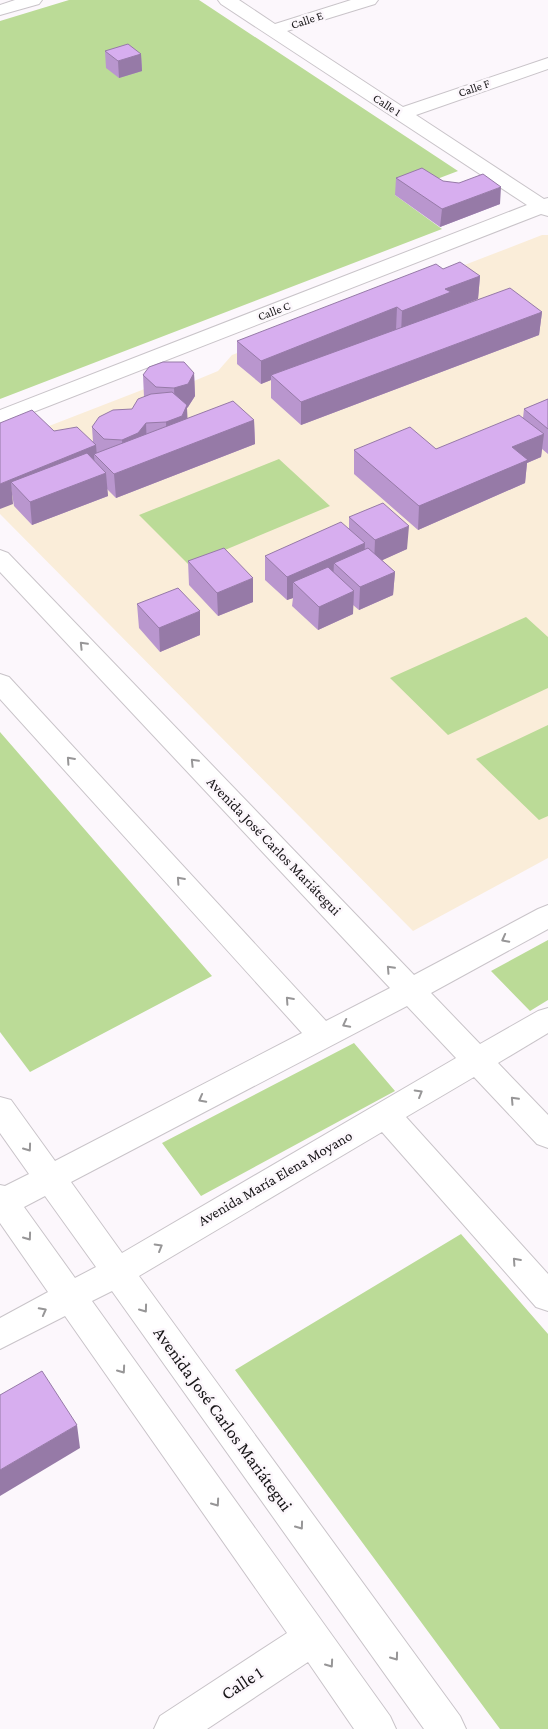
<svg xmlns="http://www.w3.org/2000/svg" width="548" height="1729" font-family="'Crimson Pro',serif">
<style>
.education{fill:#faedd9}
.green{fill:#bbdb97}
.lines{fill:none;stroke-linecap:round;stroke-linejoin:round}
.minor-casing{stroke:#c9c4c9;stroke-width:2}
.minor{fill:#fff;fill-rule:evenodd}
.wall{fill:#b996ce}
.shaded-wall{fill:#967aa7}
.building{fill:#d7aeef;stroke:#967aa7}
.oneway{stroke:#979697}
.labels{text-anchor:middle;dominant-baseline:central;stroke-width:5;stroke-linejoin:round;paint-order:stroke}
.far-street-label{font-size:12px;fill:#181618;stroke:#fcf7fc}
.street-label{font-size:15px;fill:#181618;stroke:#fcf7fc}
.near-street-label{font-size:18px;fill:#181618;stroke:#fcf7fc}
</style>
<rect width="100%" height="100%" fill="#fcf7fc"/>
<path class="education" d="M542 235H548V858L413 931 0 514V445L160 383H189L218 371 232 355Z"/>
<path class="green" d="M69 0H199L458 171 395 195 442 229 0 399V21Z
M279 459 330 506 189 565 139 515Z
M526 617 548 637V688L448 735 390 678Z
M548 725V816L539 820 476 759Z
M0 732 212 976 30 1072 0 1032Z
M548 940V1000L530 1011 491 971Z
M354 1043 395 1091 201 1196 162 1143Z
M461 1234 548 1334V1729H500L235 1370Z"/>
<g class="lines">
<defs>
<path id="minor" d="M15 0H42L39 4 0 15V5Z
M218 0H239L275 24 351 0H378L375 4 287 31 403 107 548 58V69L416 115 544 199 548 198V216L541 214 0 425V410L527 205 221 4Z
M0 550 8 553 414 975 538 909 548 905V929L431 993 480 1044 538 1011 548 1008V1033L498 1063 548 1115V1148L537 1144 474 1077 406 1117 548 1274V1311L536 1307 382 1132 139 1276 460 1716 466 1729H424L112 1291 92 1301 390 1716 396 1729H354L308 1662 207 1729H154L160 1716 287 1633 65 1316 0 1349V1318L48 1292 0 1223V1185L5 1186 29 1174 0 1133V1097L11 1100 55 1161 302 1033 0 699V674L9 677 326 1021 390 988 0 572ZM407 1006 456 1058 122 1253 71 1182ZM45 1196 96 1267 75 1278 24 1207Z"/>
</defs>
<use href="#minor" class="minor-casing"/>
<use href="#minor" class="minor"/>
</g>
<path class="wall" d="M105 51 141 54 142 71 119 78 106 68Z
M396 178 443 181 500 204 440 227 395 195Z
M443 269 480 276 478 299 459 306 542 312 539 335 301 425 271 398V380L261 384 237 364V341Z
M194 373 195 396 188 407 187 408V418L254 420 255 444 116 498 107 489 108 496 32 525 14 506 0 423 54 431 93 442 92 427 132 409 144 397 143 375Z
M548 399V454L542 449 541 457 527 463 525 483 418 530 354 474V450L436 449 523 418 524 409Z
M349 517 407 549 382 560 395 572 393 595 359 610 353 605V614L318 630 292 606 293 598 287 600 265 580V556L349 529Z
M188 561 253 602 218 616 189 585Z
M137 604 200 635 160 652 139 628Z"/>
<path class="shaded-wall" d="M141 54 142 71 119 78 118 61Z
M501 187 500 204 440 227 442 209Z
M480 276 478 299 450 310 401 334 402 311 445 289Z
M397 307 396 330 271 375V380L261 384V361Z
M542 312 539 335 301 425V402Z
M194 373 195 396 188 407 187 408 188 428 167 445 166 422 175 411 174 388Z
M254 420 255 444 116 498 114 474Z
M146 423 147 447 124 463 122 440Z
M544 434 541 457 527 463 525 483 418 530 419 506 512 447Z
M96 445 97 457 94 454 95 470 11 482 13 504 0 509V484Z
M106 473 108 496 32 525 30 502Z
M409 526 407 549 374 564 375 540Z
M365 543 364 566 334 563 333 580 293 582V598L287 600V577Z
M395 572 393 595 359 610 360 587Z
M253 578V602L218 616 217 593Z
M354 591 353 614 318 630 319 607Z
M200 611V635L160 652 159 628Z
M77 1425 80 1448 0 1496V1470Z"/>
<path class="building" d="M128 44 141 54 118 61 105 51Z
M422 168 443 181 459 183 483 174 501 187 442 209 396 178Z
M460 262 480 276 445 289 451 292 402 311 397 307 261 361 237 341 436 264 443 269Z
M510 288 542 312 301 402 271 375Z
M163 362H184L194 373 188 384 174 388 156 387 143 375 149 367Z
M172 392 187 405 182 416 166 422 146 423 138 433 122 440 104 439 92 427 99 417 113 410 132 409 138 399 151 394Z
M548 399V429L524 409Z
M233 401 254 420 114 474 94 454Z
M32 410 54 431 77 427 96 445 0 484V423Z
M519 415 544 434 512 447 528 460 419 506 354 450 410 427 436 449Z
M87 453 106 473 30 502 11 482Z
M383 503 409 526 375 540 349 517Z
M341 522 365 543 287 577 265 556Z
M224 548 253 578 217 593 188 561Z
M368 548 395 572 360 587 334 563Z
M328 567 354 591 319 607 293 582Z
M178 588 200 611 159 628 137 604Z
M42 1371 77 1425 0 1470V1395Z"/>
<defs><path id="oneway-chevron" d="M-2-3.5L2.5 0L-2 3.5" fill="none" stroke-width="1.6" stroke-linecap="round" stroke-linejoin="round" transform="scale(1.25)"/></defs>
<g class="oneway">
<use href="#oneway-chevron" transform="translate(83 645) rotate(-134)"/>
<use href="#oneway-chevron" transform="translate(70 760) rotate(-132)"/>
<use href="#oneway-chevron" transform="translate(194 762) rotate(-134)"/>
<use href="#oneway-chevron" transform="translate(180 880) rotate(-132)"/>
<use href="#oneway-chevron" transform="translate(505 939) rotate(152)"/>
<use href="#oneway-chevron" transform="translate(390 969) rotate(-133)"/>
<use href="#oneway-chevron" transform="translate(289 1000) rotate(-132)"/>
<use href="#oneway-chevron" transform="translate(346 1024) rotate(153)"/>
<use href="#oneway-chevron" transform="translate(419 1093) rotate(-30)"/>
<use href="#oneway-chevron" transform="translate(202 1099) rotate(152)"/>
<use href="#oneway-chevron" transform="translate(514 1100) rotate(-133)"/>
<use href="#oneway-chevron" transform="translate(28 1148) rotate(54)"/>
<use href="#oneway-chevron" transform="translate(28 1237) rotate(54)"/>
<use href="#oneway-chevron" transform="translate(159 1247) rotate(-30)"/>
<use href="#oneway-chevron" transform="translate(516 1261) rotate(-132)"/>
<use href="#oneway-chevron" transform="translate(144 1309) rotate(54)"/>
<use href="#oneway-chevron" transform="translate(43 1311) rotate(-28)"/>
<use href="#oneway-chevron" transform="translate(122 1370) rotate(55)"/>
<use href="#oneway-chevron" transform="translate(216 1503) rotate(55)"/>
<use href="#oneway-chevron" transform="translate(300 1526) rotate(54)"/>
<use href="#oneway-chevron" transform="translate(395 1657) rotate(54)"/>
<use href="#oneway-chevron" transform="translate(330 1664) rotate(55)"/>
</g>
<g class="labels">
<g class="far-street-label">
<text transform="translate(307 20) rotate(-18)">Calle E</text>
<text transform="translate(474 88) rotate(-19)">Calle F</text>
<text transform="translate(387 105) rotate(33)">Calle 1</text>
<text transform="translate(274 311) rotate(-21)">Calle C</text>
</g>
<g class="street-label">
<text transform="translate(274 846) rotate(46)">Avenida José Carlos Mariátegui</text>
<text transform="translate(275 1178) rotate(-30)">Avenida María Elena Moyano</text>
</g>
<g class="near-street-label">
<text transform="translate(223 1419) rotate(54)">Avenida José Carlos Mariátegui</text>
<text transform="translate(242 1683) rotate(-33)">Calle 1</text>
</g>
</g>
</svg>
